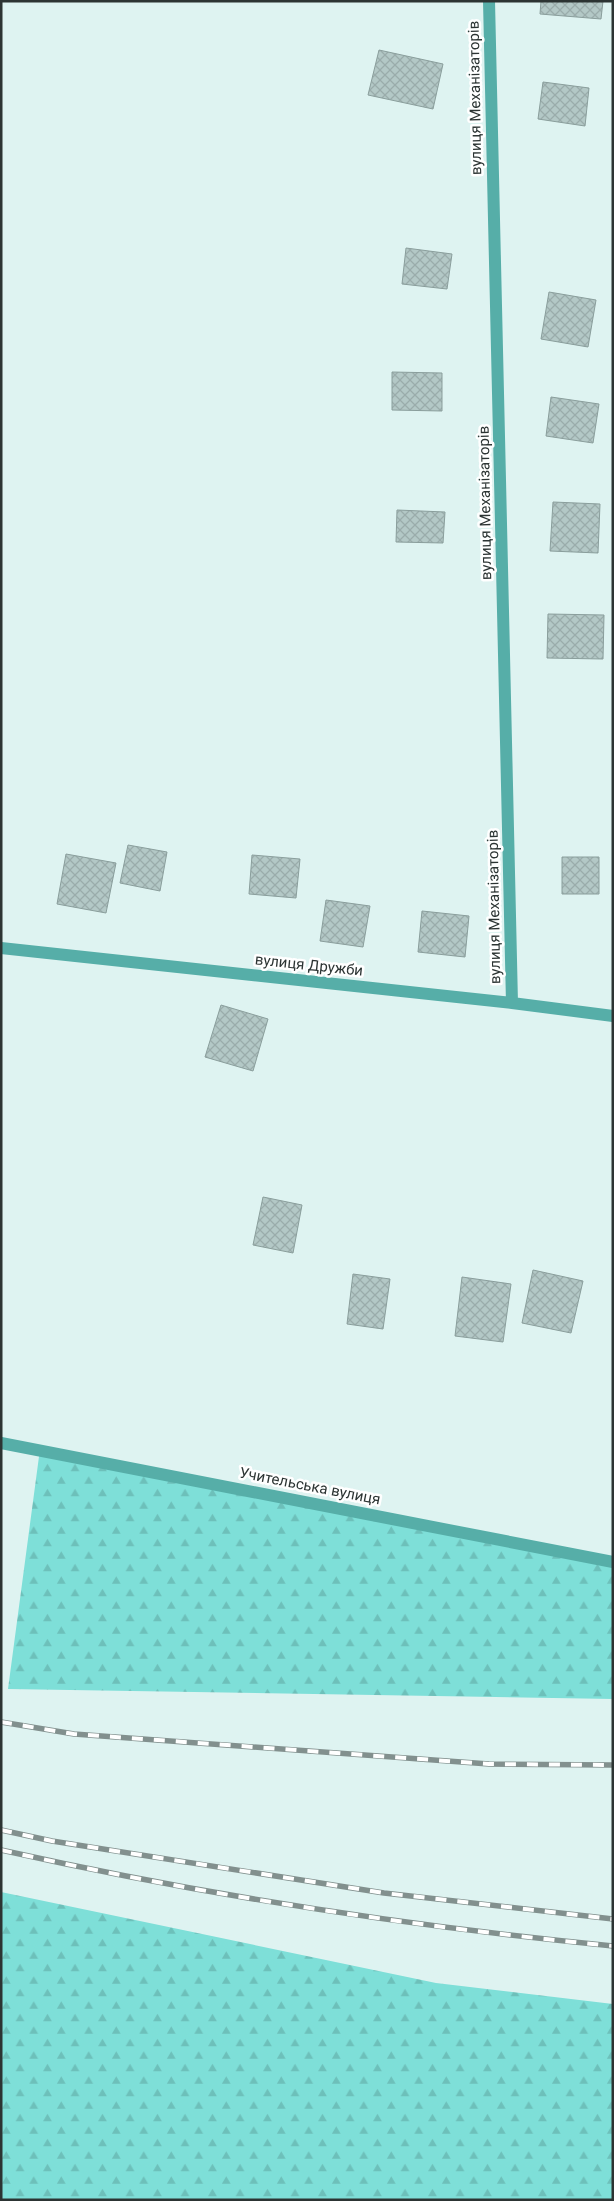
<svg xmlns="http://www.w3.org/2000/svg" width="614" height="2201" font-family="Roboto,sans-serif">
<style>
.forest{fill:url(#forest-firs)}
.building{fill:url(#building-cross-hatch);stroke:#8a9e9c}
.lines{fill:none;stroke-linecap:round;stroke-linejoin:round}
.street{stroke:#56aea8;stroke-width:12}
.rail-casing{stroke:#82908e;stroke-width:5.5}
.rail{stroke:#fff;stroke-width:4;stroke-dasharray:11;stroke-linecap:butt}
.labels{text-anchor:middle;dominant-baseline:central;stroke-width:5;stroke-linejoin:round;paint-order:stroke}
.street-label{font-size:15px;fill:#2c3433;stroke:#fff}
</style>
<defs>
<pattern id="forest-firs" width="22" height="20" patternUnits="userSpaceOnUse" patternTransform="scale(1.25)"><rect width="22" height="20" fill="#7edfd8"/><path d="M5 1l3.5 6h-7zM16 11l3.5 6h-7z" fill="#6dc0ba"/></pattern>
<pattern id="building-cross-hatch" width="8" height="8" patternUnits="userSpaceOnUse" patternTransform="scale(1.25)"><rect width="8" height="8" fill="#b3c8c6"/><path d="M0 0l8 8M0 8l8-8" fill="none" stroke="#9aacab"/></pattern>
</defs>
<rect width="100%" height="100%" fill="#def3f1"/>
<path class="forest" d="M40 1449 613 1562V1699L8 1689Z
M1 1892 436 1983 613 2004V2200H1Z"/>
<path class="building" d="M541 1H603L601 19 540 14Z
M379 50 443 64 433 109 368 95Z
M543 82 589 88 585 126 538 119Z
M406 248 452 254 447 289 402 284Z
M549 292 596 300 588 347 541 339Z
M392 372 442 373V411L392 410Z
M551 397 599 404 593 443 546 436Z
M553 502 600 504 598 553 550 551Z
M397 510 445 512 443 543 396 542Z
M548 614 604 615 603 659 547 658Z
M128 845 167 852 160 891 120 883Z
M66 854 116 863 106 913 57 904Z
M252 855 300 859 296 898 249 894Z
M562 857H599V894H562Z
M326 900 370 906 363 947 320 941Z
M422 911 469 916 465 957 418 952Z
M221 1005 268 1019 253 1071 205 1057Z
M263 1197 302 1205 293 1253 253 1245Z
M533 1270 583 1281 571 1333 522 1323Z
M353 1274 390 1279 383 1329 347 1324Z
M462 1277 511 1284 503 1342 455 1336Z"/>
<g class="lines">
<path class="street" d="M489 1 512 1003
M1 948 512 1003 613 1016
M1 1443 613 1562"/>
<defs>
<path id="rail" d="M1 1722 74 1734 489 1764 613 1765
M1 1830 52 1841 384 1893 613 1919
M1 1850C203 1895 407 1926 613 1946"/>
</defs>
<use href="#rail" class="rail-casing"/>
<use href="#rail" class="rail"/>
</g>
<g class="labels">
<g class="street-label">
<text transform="translate(475 98) rotate(-91)">вулиця Механізаторів</text>
<text transform="translate(485 503) rotate(-91)">вулиця Механізаторів</text>
<text transform="translate(494 907) rotate(-91)">вулиця Механізаторів</text>
<text transform="translate(309 965) rotate(6)">вулиця Дружби</text>
<text transform="translate(310 1486) rotate(11)">Учительська вулиця</text>
</g>
</g>
<rect width="614" height="2201" fill="none" stroke="#2c3433" stroke-width="5"/>
</svg>
